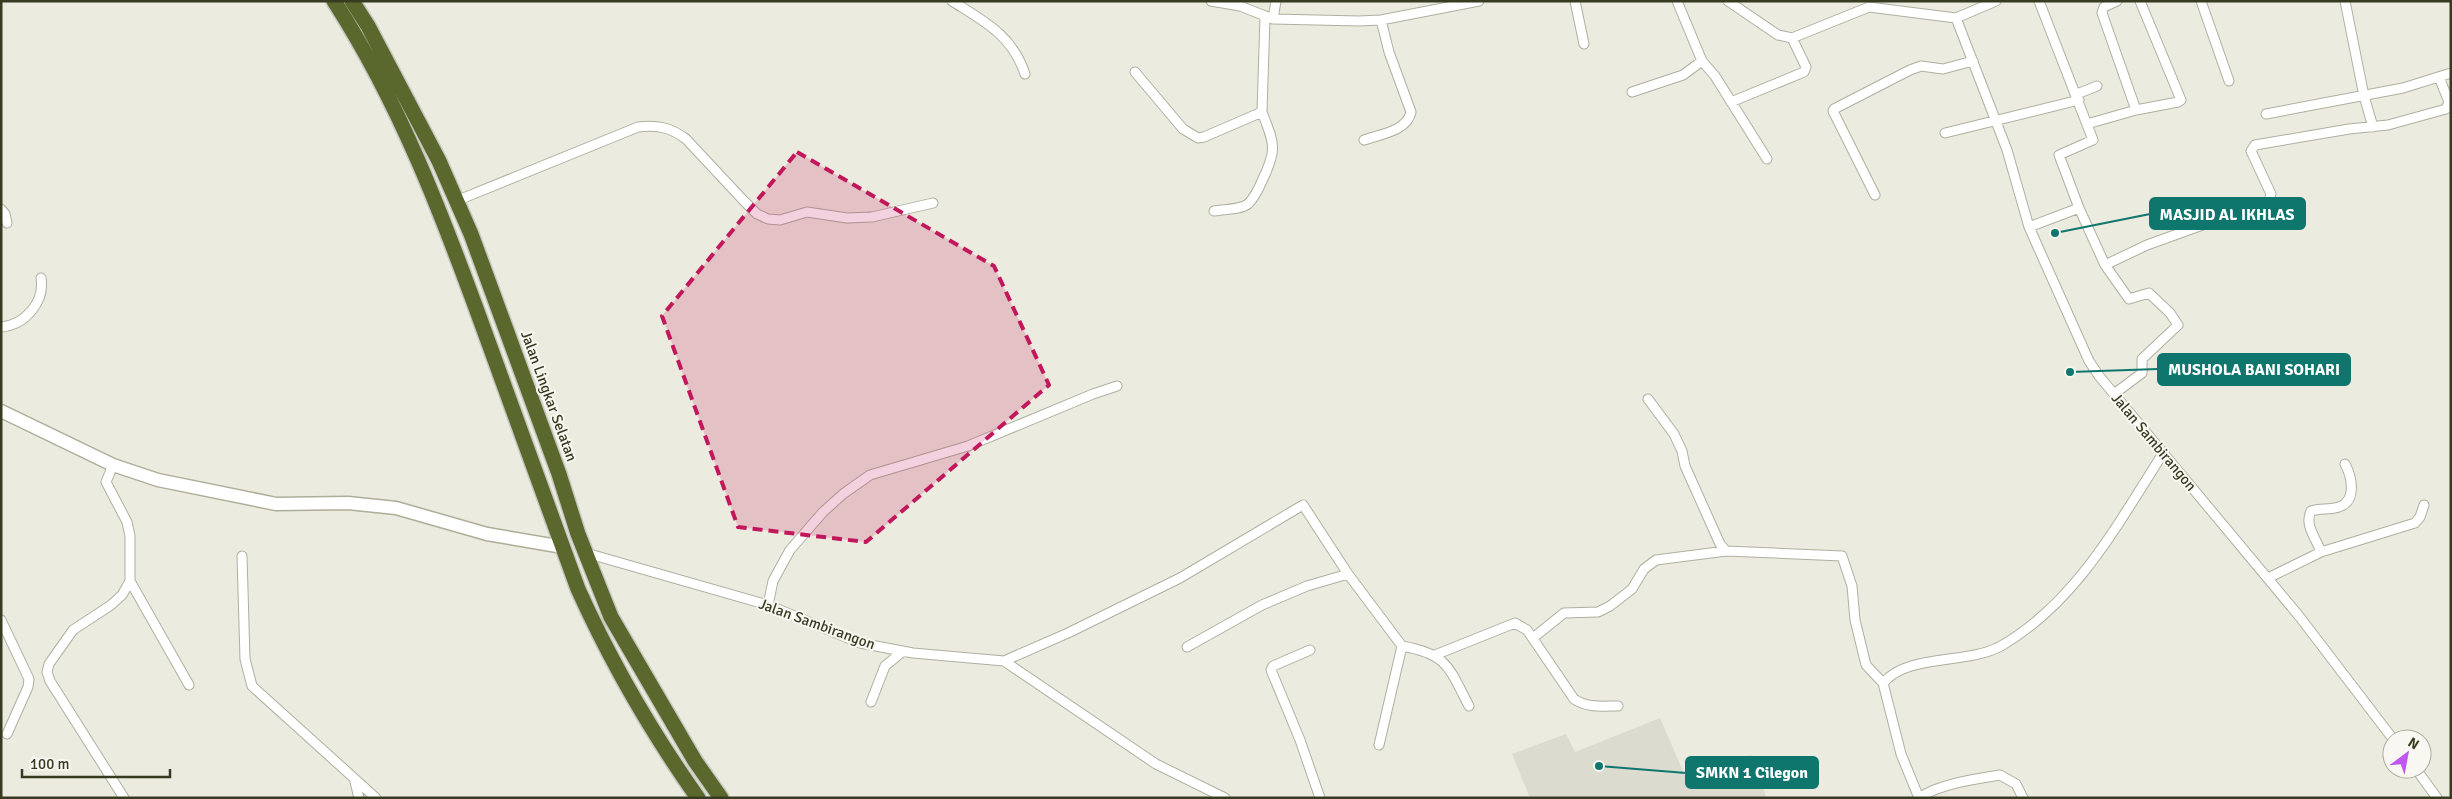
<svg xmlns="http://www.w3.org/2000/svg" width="2452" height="799" font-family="Signika,sans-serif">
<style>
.built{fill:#dbdbcf}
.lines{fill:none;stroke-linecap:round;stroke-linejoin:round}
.street-casing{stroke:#aeb09f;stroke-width:11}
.secondary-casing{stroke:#adae97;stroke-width:15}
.highway-casing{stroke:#c7c8c1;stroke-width:18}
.street{stroke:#fff;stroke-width:9}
.secondary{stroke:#fff;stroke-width:12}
.highway{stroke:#5b682d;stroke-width:15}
.marked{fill:#c2185b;fill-opacity:0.2;stroke:#c2185b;stroke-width:4;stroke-dasharray:10 6;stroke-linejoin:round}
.labels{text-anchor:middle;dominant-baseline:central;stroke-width:4;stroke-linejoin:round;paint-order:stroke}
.street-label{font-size:15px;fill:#373c21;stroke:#f8f7f1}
.leader{fill:none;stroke:#0f766e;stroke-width:2}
.callout-dot{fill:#0f766e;stroke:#f8f7f1;stroke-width:2}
.callout{fill:#0f766e;stroke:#0f766e;stroke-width:2}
.callout-label{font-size:16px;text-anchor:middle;font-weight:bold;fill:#fff}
</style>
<rect width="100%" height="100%" fill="#ebebe0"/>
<path class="built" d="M1660 718 1686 778 1751 755 1762 781 1766 798H1530L1512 754 1566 734 1575 752Z"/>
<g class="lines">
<defs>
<path id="street" d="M952 1C985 22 1012 35 1025 74
M1211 1 1240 6 1273 19 1359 21 1381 20 1479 1
M1575 1 1584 44
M1728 1 1778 35 1792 38 1869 7 1956 18 1996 1
M2039 1 2093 140 2059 155 2079 208
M2201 1 2229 81
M2345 1 2364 96 2373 127
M1956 18 2007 150 2029 227 2089 361 2099 376 2299 616 2393 739
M1273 19 1276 1
M1702 61 1715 76 1767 159
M1135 72 1183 129 1198 138 1204 137 1262 112 1265 17
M1632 92 1683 75 1702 61 1677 1
M2077 94 2097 86
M1731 102 1804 72 1806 67 1792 38
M2136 110 2178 102 2181 100 2140 1
M2266 114 2403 88 2451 73
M2087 124 2136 110 2102 13 2104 7 2117 1
M1945 133 2079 100
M1364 140C1381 134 1407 131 1411 112L1389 52 1381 20
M1875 195 1833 111 1834 109 1910 70 1921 66 1943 69 1973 61
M456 201 638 127C657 125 670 127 686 139L744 201 757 214 768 219 780 220 807 212 847 218 872 217 933 203
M1 209 5 214 7 223
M1214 211C1224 209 1240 210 1248 204 1254 198 1259 188 1262 181 1278 148 1274 144 1262 112
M2029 227 2079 208 2105 265 2147 245 2269 201 2271 194 2251 151 2255 145 2349 129 2388 125 2446 109 2449 102 2439 77
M2105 265 2129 299 2149 293 2170 313 2178 325 2142 359V373L2114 394
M1 327C25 325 45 302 41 278
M1648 399 1674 434 1682 451 1685 466 1720 544 1726 551 1842 556 1852 586 1855 620 1866 665 1883 683 1901 754 1919 798
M113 465 106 482 127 522 130 536V581L122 595 111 605 73 630 49 664 47 672 50 681 124 798
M2321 552C2316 538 2304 525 2311 511 2320 508 2330 510 2339 507 2357 501 2352 477 2345 464
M586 553 768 605 860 643 913 653 1004 661 1156 764 1225 798
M242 556 245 659 252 686 376 798
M2268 578 2321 552 2415 523 2420 517 2424 505
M130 581 189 685
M768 605 773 581 790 550 823 512 843 494 870 475 968 446 1093 394 1117 386
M1 620 29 679 28 687 7 734
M1533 638 1564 613 1598 612 1610 606 1632 589 1644 569 1656 560 1726 551
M1402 646C1448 654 1449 668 1469 706
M1187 647 1262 605 1307 586 1348 574
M1310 650 1273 666 1271 670 1300 740 1320 798
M1435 655 1515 623 1527 630 1574 699C1587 708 1602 706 1618 706
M1004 661 1068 633 1180 578 1303 505 1348 574 1402 646 1379 745
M1883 683C1909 653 1966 665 2001 646 2077 602 2118 523 2164 452
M871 702 885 666 902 652
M2416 769 2437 798
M354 778 359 798
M1919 798C1939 784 1975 779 2000 775L2016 784 2023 798"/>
<path id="secondary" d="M1 411 113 465 158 480 276 504 348 503 396 508 487 534 563 547"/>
<path id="highway" d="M334 1C400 103 443 217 484 330 516 417 547 503 578 589 611 662 652 733 698 798
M352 1 368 26 439 161 471 234 559 474 578 534 611 617 695 761 721 798"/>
</defs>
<use href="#street" class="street-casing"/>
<use href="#secondary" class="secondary-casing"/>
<use href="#highway" class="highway-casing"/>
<use href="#street" class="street"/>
<use href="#secondary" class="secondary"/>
<use href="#highway" class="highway"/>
</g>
<path class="marked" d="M797 152 994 266 1049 385 866 542 738 527 662 316Z"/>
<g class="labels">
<g class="street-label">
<text transform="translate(549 396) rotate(70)">Jalan Lingkar Selatan</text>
<text transform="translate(2154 442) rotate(50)">Jalan Sambirangon</text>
<text transform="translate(817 624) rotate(20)">Jalan Sambirangon</text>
</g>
</g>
<path class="leader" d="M2055 233L2150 214M2070 372L2158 369M1599 766L1686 773"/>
<g class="callout-dot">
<circle cx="2055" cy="233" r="5"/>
<circle cx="2070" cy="372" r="5"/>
<circle cx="1599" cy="766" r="5"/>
</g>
<g class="callout">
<rect x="2150" y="198" width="155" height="31" rx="5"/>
<rect x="2158" y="354" width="192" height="31" rx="5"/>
<rect x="1686" y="757" width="132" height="31" rx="5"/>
</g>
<g class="callout-label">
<text x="2227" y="220">MASJID AL IKHLAS</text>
<text x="2254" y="375">MUSHOLA BANI SOHARI</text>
<text x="1752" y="778">SMKN 1 Cilegon</text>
</g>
<rect width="2452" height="799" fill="none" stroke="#373c21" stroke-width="5"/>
<g transform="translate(2407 754) rotate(32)"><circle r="24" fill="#f8f7f1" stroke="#abac9e"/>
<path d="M0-4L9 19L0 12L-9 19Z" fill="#c057f2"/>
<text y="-8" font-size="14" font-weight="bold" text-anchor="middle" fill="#373c21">N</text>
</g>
<path d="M22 769v8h148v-8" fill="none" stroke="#373c21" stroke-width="2.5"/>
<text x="30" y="769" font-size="15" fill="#373c21" stroke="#f8f7f1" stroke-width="4" paint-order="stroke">100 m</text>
</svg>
